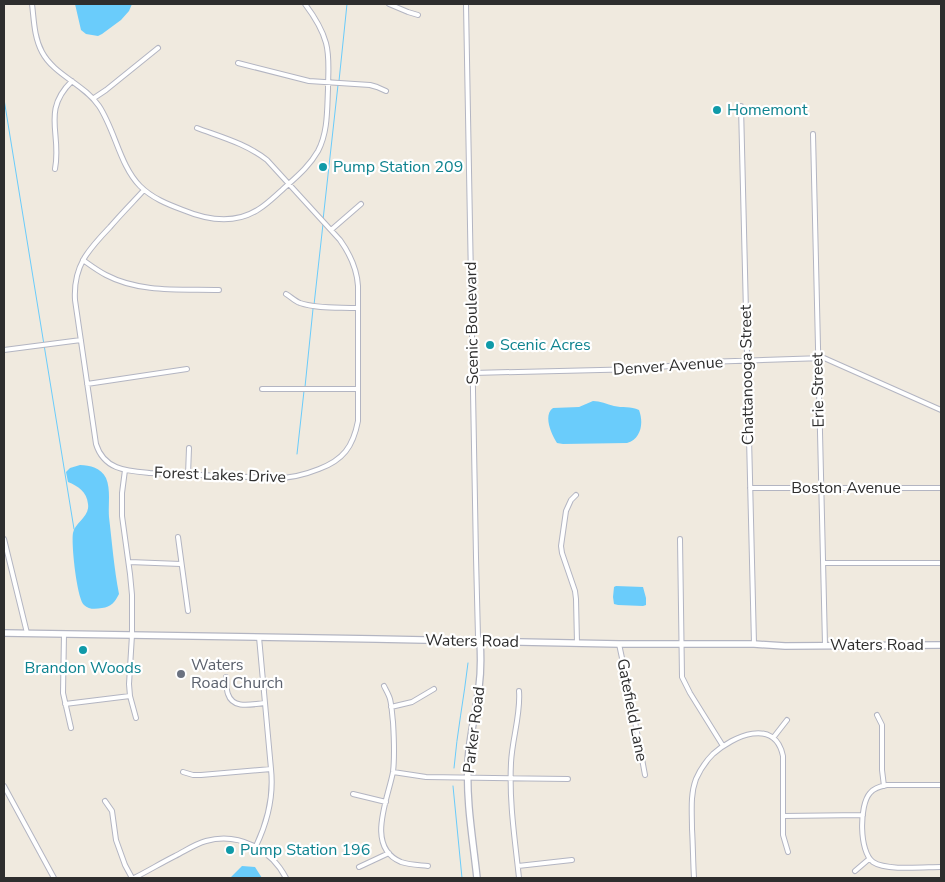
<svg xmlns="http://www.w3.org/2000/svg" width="945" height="882" font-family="'Nunito Sans',sans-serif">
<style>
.water{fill:#6accfb}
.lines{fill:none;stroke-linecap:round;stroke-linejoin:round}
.stream{stroke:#6accfb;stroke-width:1}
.street-casing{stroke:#b3b5c2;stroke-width:6}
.secondary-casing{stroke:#b3b5c2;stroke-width:8}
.street{stroke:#fff;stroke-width:4}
.secondary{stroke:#fff;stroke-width:5.5}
.culture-dot{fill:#0f9aa8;stroke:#fff;stroke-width:2}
.worship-dot{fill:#6b7280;stroke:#fff;stroke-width:2}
.labels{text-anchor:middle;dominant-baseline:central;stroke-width:4.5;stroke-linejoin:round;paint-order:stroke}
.culture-label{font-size:16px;fill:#0d838f;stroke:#fff;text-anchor:start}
.street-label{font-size:16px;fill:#2e2e2e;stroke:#fff}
.worship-label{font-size:16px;fill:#5b616d;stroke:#fff;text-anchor:start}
</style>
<rect width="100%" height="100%" fill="#f0eadf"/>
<path class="water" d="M75 4H132L129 11 121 20 102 34 98 36 86 34 81 30Z
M593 401C600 401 607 404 614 406 622 408 631 406 639 410 644 423 641 439 627 443L563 444 557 443C551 434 543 415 553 408L579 407Z
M80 465C90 465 101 468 106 478 111 490 108 504 109 517 112 542 114 568 119 594 115 602 111 607 102 608 96 609 89 610 84 605 77 599 71 544 73 533 75 522 90 517 88 504 87 492 78 486 68 482L66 472 70 468Z
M616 586 643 587 646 598V605L643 606 618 605 614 604 613 597 614 587Z
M242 866 255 867 262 878H230Z"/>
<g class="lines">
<path class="stream" d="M339 81 347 4
M4 99 74 529
M323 220 338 85
M314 305 323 224
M305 387 313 309
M297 454 304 391
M454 768C457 732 464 698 468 663
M453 786 462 878"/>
<defs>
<path id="street" d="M32 4C34 20 34 37 42 52 54 75 84 84 99 106 115 130 120 166 140 186 152 198 167 204 183 210 207 220 235 225 259 209 267 204 274 197 282 190 295 178 309 167 318 151 328 132 327 110 328 89 328 73 330 58 326 43 322 28 314 16 305 4
M389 4 408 12 418 15
M466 4 476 557 478 637 480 641
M238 63 309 81 370 85 377 87 386 91
M94 98 106 90 158 48
M741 106 754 644
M813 134 825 645
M55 169C62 134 41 111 72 81
M144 190C133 202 121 214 110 227 88 250 73 266 75 300L96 444C104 470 127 471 150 473L277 478C292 478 304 475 319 469 343 460 353 447 358 421V286C357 269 350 254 340 240L267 160C247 144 221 137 197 128
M331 230 361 204
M83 260C90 265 98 271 106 275 140 293 181 289 219 290
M286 294C291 297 295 301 300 303 318 309 339 307 357 308
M4 350 81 340
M473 373 641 369 706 362 824 358 941 410
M87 384 187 369
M262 389H358
M125 470 122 493V516L130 574 132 595V635L129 684 130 696 136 718
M188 475 189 448
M750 488H941
M576 495 571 500 566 511 561 546 562 553 575 591 576 599 577 643
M178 537 188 611
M4 539 27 633
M680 539 682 677 690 693 723 746
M129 562 181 564
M823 563H941
M64 634 63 693 71 728
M619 644 631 700 645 775
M226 677C227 682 226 689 228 694 233 710 253 704 265 703
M384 686C386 690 389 695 390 699 392 707 392 715 393 722 394 739 395 755 393 772 388 799 365 847 401 862 410 865 419 865 428 866
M519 691C521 714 512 739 511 763 509 802 515 840 519 878
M65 704 130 696
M391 707 412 702 434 689
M877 715 882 725V770L884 786
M773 738 787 720
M183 772 193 775H201L271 769
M393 772 426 777 568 779
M941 785H887C881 786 874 788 870 793 859 805 859 852 873 862 886 871 925 867 941 867
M4 786 54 878
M353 794 386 802
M105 801 112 811 116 840 125 865 132 878
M783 816 863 815
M256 846C268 821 274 797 271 769L259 637
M518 866 572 860
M359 867 389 853
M855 871 869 859
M134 878C148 871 161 863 175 856 185 851 195 844 206 841 238 832 271 849 286 878
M694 878C693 862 693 845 692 829 692 812 690 795 696 779 700 770 706 761 713 754 733 736 775 717 783 756V835L788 852"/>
<path id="secondary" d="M4 633 376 639 619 644H754L785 646 941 645
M477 878C473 840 466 802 468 763 469 738 476 713 479 687 481 672 481 657 480 641"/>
</defs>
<use href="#street" class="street-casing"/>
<use href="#secondary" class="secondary-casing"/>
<use href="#street" class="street"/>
<use href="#secondary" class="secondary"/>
</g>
<g class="culture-dot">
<circle cx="717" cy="110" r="5"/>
<circle cx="323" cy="167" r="5"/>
<circle cx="490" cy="345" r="5"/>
<circle cx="83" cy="650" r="5"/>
<circle cx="230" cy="850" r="5"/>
</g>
<circle class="worship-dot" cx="181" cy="674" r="5"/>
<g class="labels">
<g class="culture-label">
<text x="727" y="110">Homemont</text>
<text x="333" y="167">Pump Station 209</text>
<text x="500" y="345">Scenic Acres</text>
<text x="83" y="668" text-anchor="middle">Brandon Woods</text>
<text x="240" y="850">Pump Station 196</text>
</g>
<g class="street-label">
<text transform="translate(472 323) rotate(-91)">Scenic Boulevard</text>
<text transform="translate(668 366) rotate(-4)">Denver Avenue</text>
<text transform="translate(747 375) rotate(-91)">Chattanooga Street</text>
<text transform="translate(818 390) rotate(-91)">Erie Street</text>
<text transform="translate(220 475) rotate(2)">Forest Lakes Drive</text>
<text x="846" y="488">Boston Avenue</text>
<text transform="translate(472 641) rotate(1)">Waters Road</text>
<text x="877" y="645">Waters Road</text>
<text transform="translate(632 710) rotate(79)">Gatefield Lane</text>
<text transform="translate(474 730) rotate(-83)">Parker Road</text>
</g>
<g class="worship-label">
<text x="191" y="665">Waters<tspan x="191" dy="18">Road Church</tspan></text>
</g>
</g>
<rect width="945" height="882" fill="none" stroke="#2e2e2e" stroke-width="10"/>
</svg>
